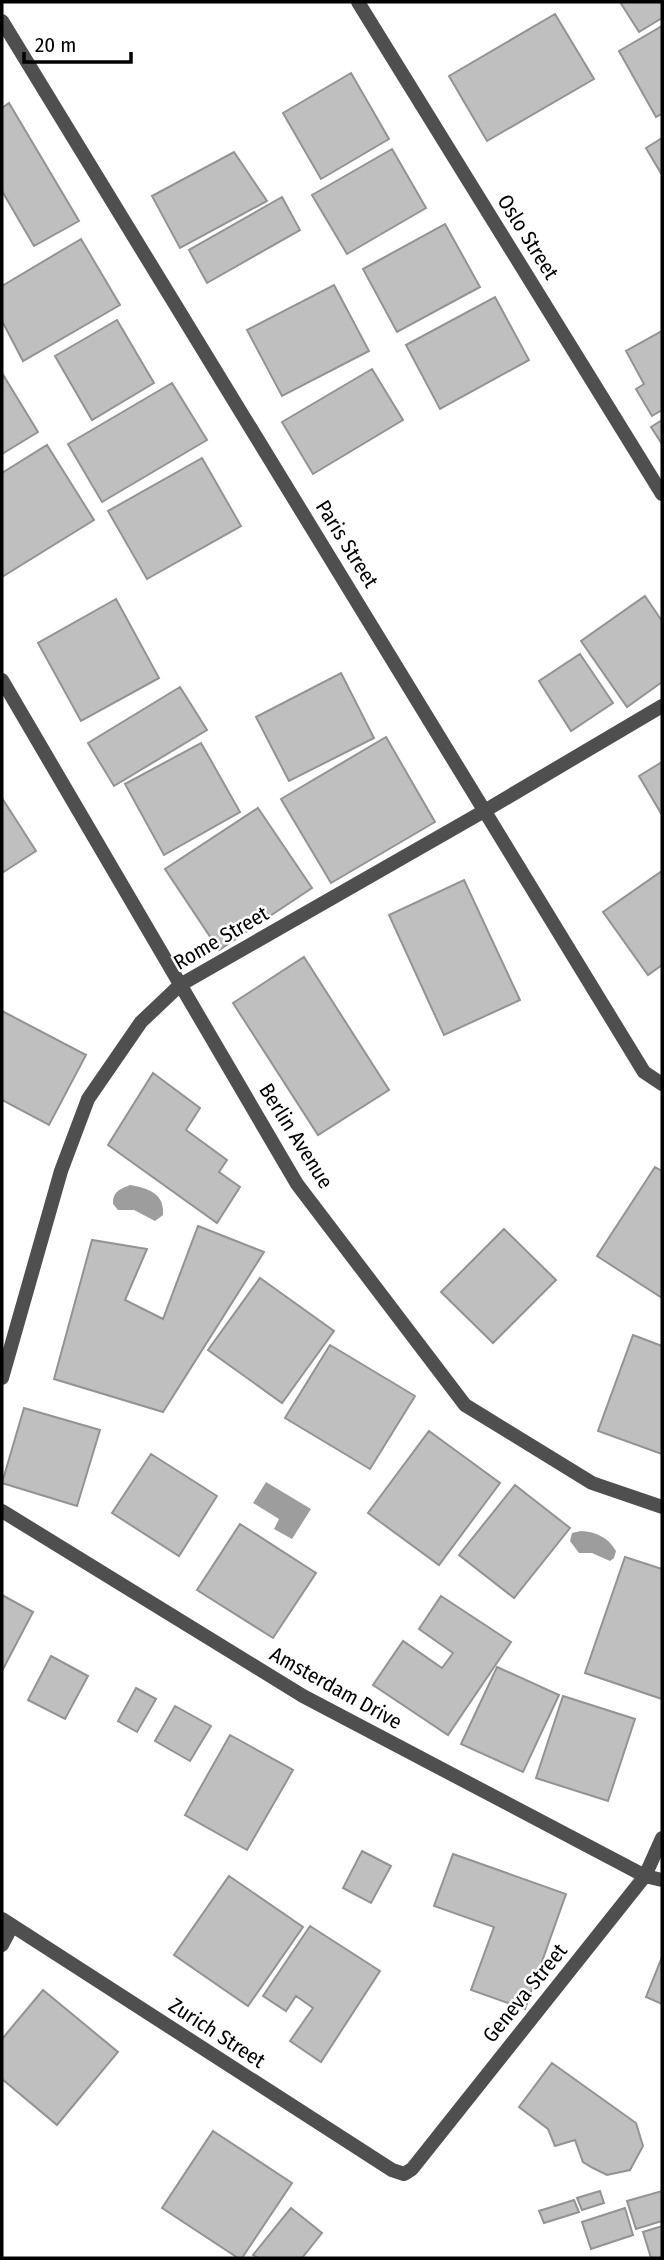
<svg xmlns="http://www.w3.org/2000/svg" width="664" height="2260" font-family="'Fira Sans Condensed',sans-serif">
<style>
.water{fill:#9d9d9d}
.building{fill:#bfbfbf;stroke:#939393;stroke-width:2}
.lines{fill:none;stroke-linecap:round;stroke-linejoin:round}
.street{stroke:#4f4f4f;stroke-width:14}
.labels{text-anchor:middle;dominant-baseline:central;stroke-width:5;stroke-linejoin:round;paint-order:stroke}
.street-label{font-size:21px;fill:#000;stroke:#fff}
</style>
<rect width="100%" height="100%" fill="#fff"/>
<path class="water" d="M130 1185C147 1188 165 1193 163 1215L155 1221 134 1210H118L113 1204C113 1192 118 1190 130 1185Z
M266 1482 311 1509 292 1539 274 1529 279 1519 253 1503Z
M581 1531C596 1532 608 1537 616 1551L614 1558 610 1561 592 1553H579L570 1541 572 1533Z"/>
<path class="building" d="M620 2H662V18L639 32Z
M555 14 594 79 487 141 449 76Z
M662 26V114L656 117 619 51Z
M351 73 389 139 321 179 283 113Z
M9 103 79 221 34 246 2 191V108Z
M662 138V175L646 148Z
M392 149 426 208 347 254 312 195Z
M234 152 267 201 180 248 152 196Z
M282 197 300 230 207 283 189 250Z
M445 224 480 287 397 332 363 269Z
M81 239 120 305 23 361 2 321V286Z
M334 285 369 351 282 396 247 330Z
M495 297 529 360 440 409 406 345Z
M117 320 154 383 92 420 55 356Z
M662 331V410L652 416 636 389 644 384 626 351Z
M372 369 403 420 313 474 282 422Z
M2 373 38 432 2 454Z
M172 383 207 440 102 502 68 444Z
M662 420V444L651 427Z
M47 445 94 520 2 577V473Z
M202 458 241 526 147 579 108 511Z
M645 596 662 621V682L627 707 581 641Z
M116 599 159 678 81 721 38 643Z
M580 654 613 703 571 731 539 681Z
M341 673 374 738 289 781 256 717Z
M180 687 207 730 114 786 88 743Z
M386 737 435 822 331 883 281 799Z
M201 743 240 812 164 855 125 784Z
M662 762V815L639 776Z
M2 798 36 851 2 873Z
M258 808 312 888 219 950 165 869Z
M662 871V965L648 975 603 912Z
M464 880 520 1000 444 1035 389 915Z
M304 957 389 1090 318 1135 233 1003Z
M2 1011 86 1055 49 1125 2 1100Z
M153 1073 200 1108 186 1130 227 1160 219 1172 240 1187 217 1223 108 1145Z
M655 1167 662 1171V1298L597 1256Z
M198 1226 264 1252 163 1412 54 1379 92 1240 147 1249 125 1300 163 1319Z
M504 1229 556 1280 493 1343 441 1292Z
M260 1278 334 1331 282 1403 208 1350Z
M633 1335 662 1346V1454L598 1431Z
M330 1345 415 1396 370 1469 285 1418Z
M24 1408 100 1430 77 1506 2 1483Z
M429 1431 500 1483 439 1565 368 1513Z
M151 1454 217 1496 179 1556 112 1513Z
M515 1485 570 1528 514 1598 459 1555Z
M240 1524 316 1573 273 1638 197 1590Z
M625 1557 662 1569V1699L585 1673Z
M2 1595 33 1612 2 1671Z
M441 1596 511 1642 448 1735 373 1685 403 1641 442 1668 453 1653 419 1629Z
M51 1656 88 1676 65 1719 28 1700Z
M497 1667 559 1695 523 1772 461 1744Z
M136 1688 156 1699 137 1732 118 1721Z
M563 1696 635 1719 608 1801 536 1778Z
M175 1706 211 1726 190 1761 155 1741Z
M230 1735 293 1770 247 1850 185 1815Z
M362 1851 391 1866 371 1903 343 1888Z
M453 1854 566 1894 525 2009 471 1990 494 1927 434 1906Z
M229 1876 303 1927 248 2006 174 1955Z
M310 1926 380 1971 321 2062 290 2041 313 2008 296 1996 286 2011 263 1996Z
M662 1957V2004L646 1997Z
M43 1990 118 2052 57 2125 2 2079V2039Z
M552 2063 636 2123 643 2146 630 2170 607 2175 593 2168 583 2162 575 2140 555 2146 548 2129 519 2107Z
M213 2131 292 2183 242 2258H238L162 2208Z
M600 2191 604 2203 582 2210 577 2198Z
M662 2191V2221L636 2229 627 2201Z
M574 2200 579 2212 544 2223 539 2211Z
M291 2208 322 2233 302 2258H258L253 2255Z
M625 2208 633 2235 591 2249 582 2222Z
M662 2226V2258H651L643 2232Z"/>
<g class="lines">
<path class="street" d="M358 2 662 494
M2 21 644 1072 662 1084
M2 680 297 1184 465 1405 592 1483 662 1507
M2 1378 61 1171 88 1099 141 1022 180 985 486 810 662 706
M2 1511 303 1696 645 1876 662 1880
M2 1919 392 2170 404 2174 412 2169 645 1876 662 1838
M2 1945 12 1926"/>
</g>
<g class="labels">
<g class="street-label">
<text transform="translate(528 237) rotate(58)">Oslo Street</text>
<text transform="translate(347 544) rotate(58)">Paris Street</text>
<text transform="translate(221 938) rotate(-30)">Rome Street</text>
<text transform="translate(296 1136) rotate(58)">Berlin Avenue</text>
<text transform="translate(336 1688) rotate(29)">Amsterdam Drive</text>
<text transform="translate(525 1993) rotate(-51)">Geneva Street</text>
<text transform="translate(217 2033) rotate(33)">Zurich Street</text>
</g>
</g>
<rect width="664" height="2260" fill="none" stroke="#000000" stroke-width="7"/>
<path d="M24 52v10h107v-10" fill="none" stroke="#000000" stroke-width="3.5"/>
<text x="35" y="52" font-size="21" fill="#000000" stroke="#ffffff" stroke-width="5" paint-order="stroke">20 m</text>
</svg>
